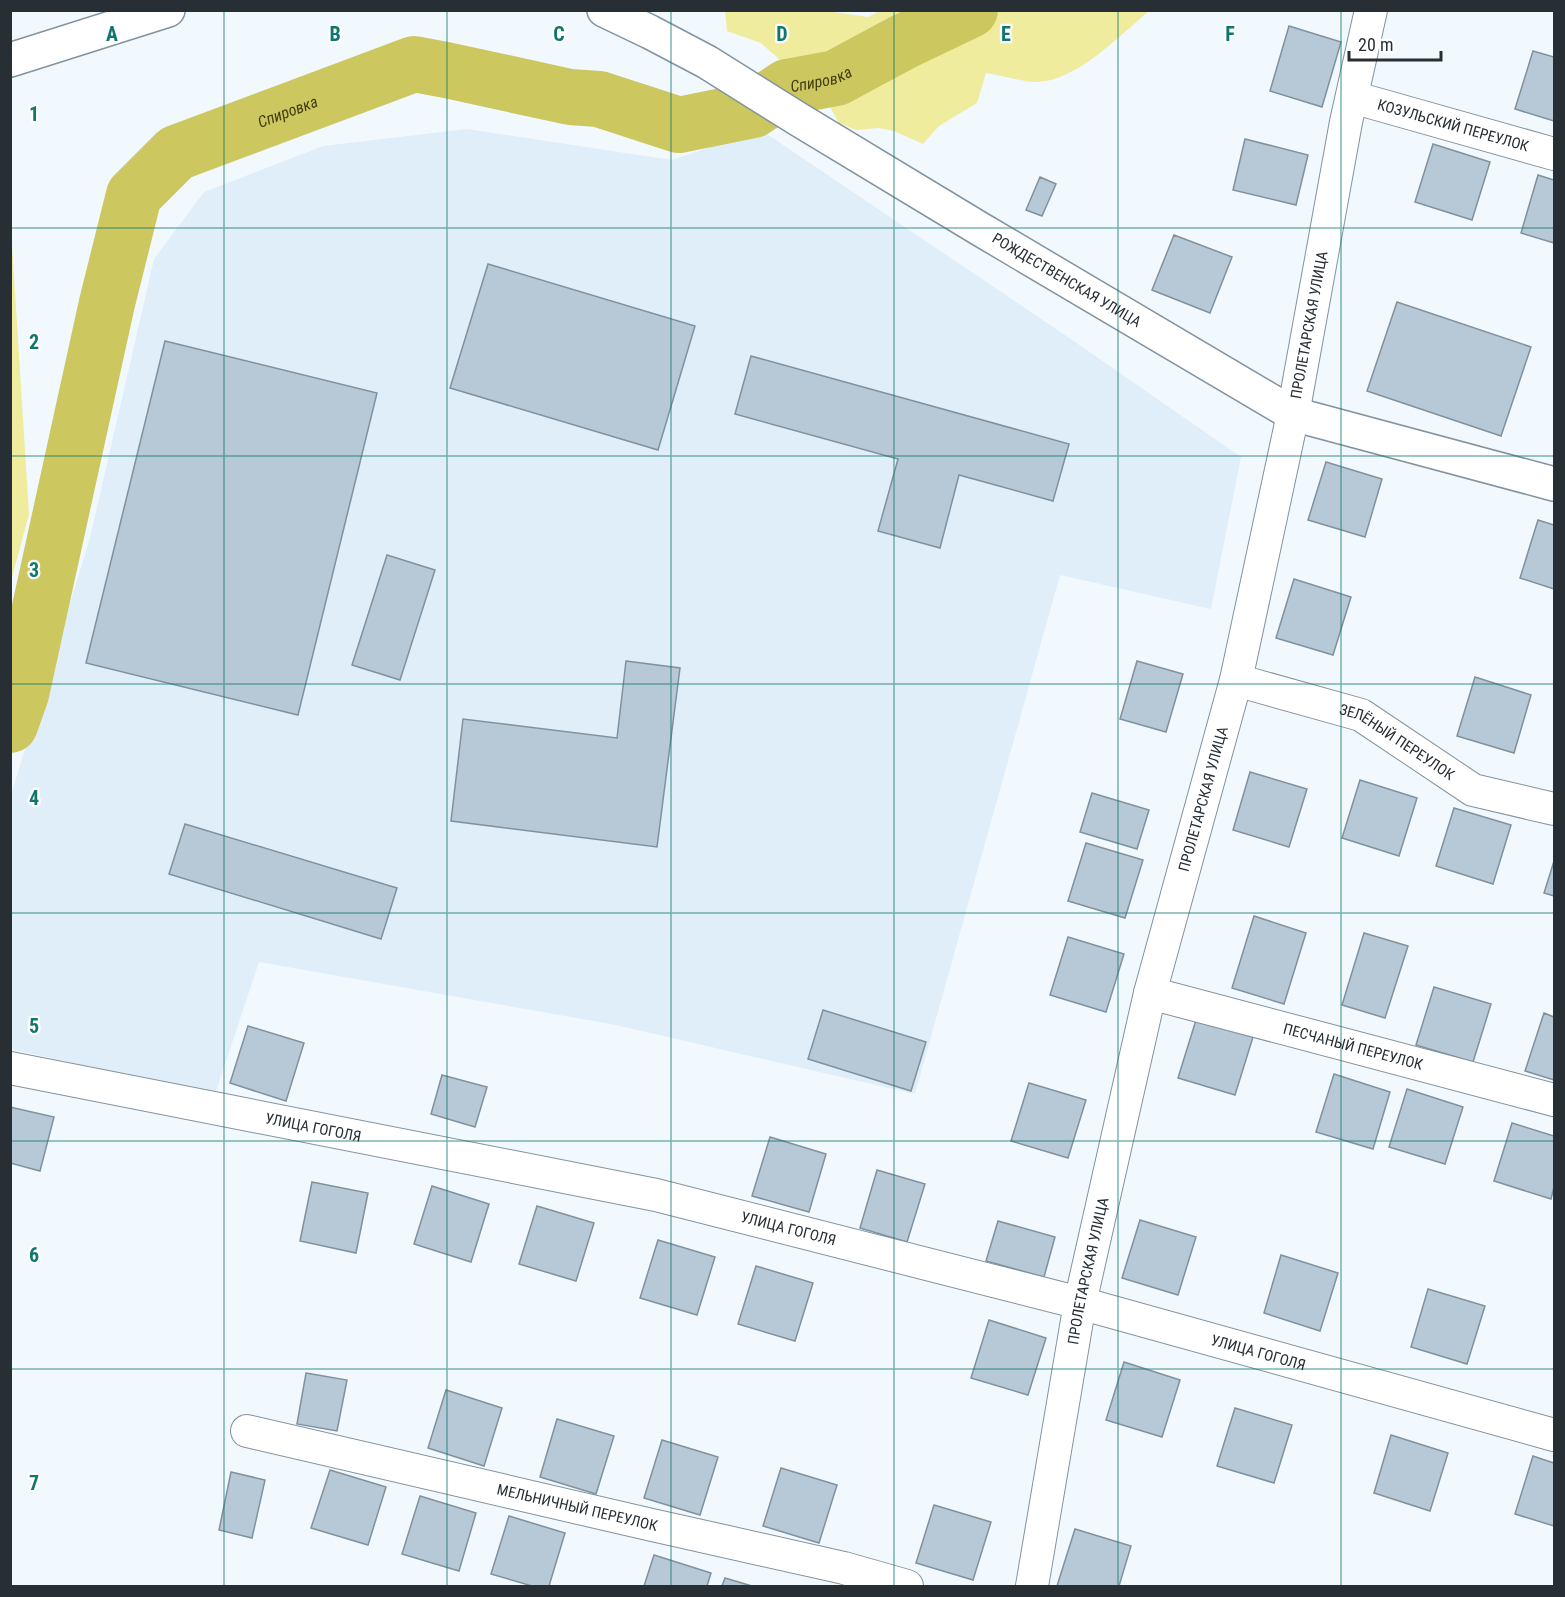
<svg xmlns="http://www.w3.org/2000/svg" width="1565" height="1597" font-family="'Roboto Condensed',sans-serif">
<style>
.built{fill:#e0eefa}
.green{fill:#efec9e}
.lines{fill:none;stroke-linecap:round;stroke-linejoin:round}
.river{stroke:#ccc75f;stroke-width:56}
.building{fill:#b7c8d7;stroke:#80919e;stroke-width:1.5}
.minor-casing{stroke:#8293a0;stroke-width:34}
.major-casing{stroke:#8293a0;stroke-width:36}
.minor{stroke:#fff;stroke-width:32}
.major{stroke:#fff;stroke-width:33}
.grid{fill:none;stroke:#0f766e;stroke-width:1.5;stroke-opacity:0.55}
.labels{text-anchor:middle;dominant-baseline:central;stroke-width:4.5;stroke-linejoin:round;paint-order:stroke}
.street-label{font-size:15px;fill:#282f34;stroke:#fff}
.water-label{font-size:16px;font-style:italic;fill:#403d11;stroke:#fff}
.grid-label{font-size:20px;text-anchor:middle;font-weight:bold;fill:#0f766e;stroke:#fff;stroke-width:4.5;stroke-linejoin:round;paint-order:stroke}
</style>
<rect width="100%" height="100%" fill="#f1f8fe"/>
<path class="built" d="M467 129 672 160 761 130 1065 335 1241 457 1211 609 1060 575 915 1094 616 1025 259 962 214 1097 113 1072 11 1049V795L90 538 154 259 204 192 323 146Z"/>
<path class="green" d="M827 11 868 17 882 10 1149 11C1120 35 1077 81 1037 82 1022 82 1001 75 986 73L977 103 939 126 923 144 894 131 879 128 856 130 839 123 831 109 820 80 812 69 780 60 761 43 727 31 725 11Z
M10 212 29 514 11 581H10Z"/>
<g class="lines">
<path class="river" id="s1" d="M10 725 21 694 107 303 134 195 176 153 414 64 446 70 570 97 599 99 679 125 753 110 787 87 836 78 903 42 970 10"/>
</g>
<path class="building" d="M1289 26 1341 42 1322 107 1270 91Z
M1533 51 1554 57V121L1515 109Z
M1245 139 1308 155 1296 205 1233 190Z
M1433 144 1490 162 1472 220 1415 202Z
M1538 175 1554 180V243L1521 233Z
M1040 177 1056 184 1042 216 1026 210Z
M1174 235 1232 257 1210 313 1152 290Z
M488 264 695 326 658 450 450 388Z
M1397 302 1531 347 1501 436 1367 391Z
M165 341 377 393 298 715 86 663Z
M751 356 1069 444 1053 501 959 475 940 548 878 531 898 459 735 414Z
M1326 462 1382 479 1365 537 1308 520Z
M1538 520 1554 525V589L1520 578Z
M387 555 435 570 400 680 352 665Z
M1294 579 1351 597 1333 655 1276 638Z
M626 661 680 668 657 847 451 821 463 719 617 738Z
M1137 661 1183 674 1166 732 1120 719Z
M1475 677 1531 695 1514 753 1457 736Z
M1250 772 1307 789 1289 847 1233 830Z
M1360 780 1417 798 1399 856 1342 838Z
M1092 793 1149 810 1137 849 1080 832Z
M1454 808 1511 825 1493 884 1436 866Z
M185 824 397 888 381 939 169 874Z
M1086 843 1143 860 1125 918 1068 901Z
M1554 861V896L1544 893Z
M1254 916 1306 933 1284 1004 1232 988Z
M1364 933 1408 946 1385 1018 1342 1005Z
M1068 937 1124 954 1106 1012 1050 995Z
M1434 987 1491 1004 1473 1062 1416 1045Z
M823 1010 926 1042 911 1091 808 1059Z
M1544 1013 1554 1017V1080L1525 1071Z
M1196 1020 1253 1037 1235 1095 1178 1078Z
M248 1026 304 1043 286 1101 230 1083Z
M1334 1074 1390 1092 1373 1149 1316 1132Z
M442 1075 487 1087 475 1127 431 1114Z
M1029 1083 1086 1100 1068 1158 1011 1141Z
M1407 1089 1463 1107 1445 1164 1389 1147Z
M10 1107 54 1117 40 1171 10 1163Z
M1512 1123 1554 1136V1187L1551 1199 1494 1181Z
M770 1137 826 1154 809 1212 752 1196Z
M877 1170 925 1184 907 1242 860 1228Z
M312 1182 368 1193 356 1253 300 1241Z
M432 1186 489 1204 471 1262 414 1244Z
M537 1206 594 1223 576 1281 519 1264Z
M1140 1220 1196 1237 1178 1295 1122 1278Z
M998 1221 1055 1237 1044 1277 986 1261Z
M658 1240 715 1257 697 1315 640 1298Z
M1281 1255 1338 1273 1320 1331 1264 1313Z
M756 1266 813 1283 795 1341 738 1324Z
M1428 1289 1485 1306 1467 1364 1411 1347Z
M989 1320 1046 1338 1028 1395 971 1378Z
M1124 1362 1180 1380 1162 1437 1106 1420Z
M306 1373 347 1380 337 1431 297 1424Z
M446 1390 502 1408 484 1466 428 1448Z
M1235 1408 1292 1425 1274 1483 1217 1466Z
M557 1419 614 1436 596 1494 540 1477Z
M1391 1435 1448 1453 1430 1511 1374 1493Z
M662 1440 718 1457 700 1515 644 1498Z
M1533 1456 1554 1463V1526L1515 1514Z
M781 1468 837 1485 819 1543 763 1526Z
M330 1470 386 1487 368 1545 311 1528Z
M231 1472 265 1480 252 1538 219 1530Z
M420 1496 476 1513 459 1571 402 1554Z
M934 1505 991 1522 973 1580 916 1563Z
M509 1516 565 1533 549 1586H532L491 1574Z
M1075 1529 1131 1546 1119 1586H1057Z
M654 1555 711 1573 707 1586H644Z
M725 1578 752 1586H722Z"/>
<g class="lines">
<defs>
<g id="minor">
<path id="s2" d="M1352 97 1554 154"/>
<path id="s3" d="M1236 680 1361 715 1473 790 1554 809"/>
<path id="s4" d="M1150 993 1554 1100"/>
<path id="s5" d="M10 1068 656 1195 1080 1303 1554 1435"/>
<path id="s6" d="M247 1431 652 1525 844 1568 907 1586"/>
<path id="s7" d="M1032 1586 1080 1303 1150 993 1236 680 1293 414 1346 122 1371 10"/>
</g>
<g id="major">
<path id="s8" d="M604 10 650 32 707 62 798 119 980 229 1293 414 1554 484"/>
<path d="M10 60 168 10"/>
</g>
</defs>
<use href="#minor" class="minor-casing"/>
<use href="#major" class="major-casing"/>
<use href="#minor" class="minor"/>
<use href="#major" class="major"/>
</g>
<path class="grid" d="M224 10V1586M447 10V1586M671 10V1586M894 10V1586M1118 10V1586M1341 10V1586M10 228H1554M10 456H1554M10 684H1554M10 913H1554M10 1141H1554M10 1369H1554"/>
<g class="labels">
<g class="street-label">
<text stroke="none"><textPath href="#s2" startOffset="105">КОЗУЛЬСКИЙ ПЕРЕУЛОК</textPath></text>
<text stroke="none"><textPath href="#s8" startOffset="536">РОЖДЕСТВЕНСКАЯ УЛИЦА</textPath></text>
<text stroke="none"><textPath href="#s7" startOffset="1292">ПРОЛЕТАРСКАЯ УЛИЦА</textPath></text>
<text stroke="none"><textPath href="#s3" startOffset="174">ЗЕЛЁНЫЙ ПЕРЕУЛОК</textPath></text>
<text stroke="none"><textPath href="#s7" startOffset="806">ПРОЛЕТАРСКАЯ УЛИЦА</textPath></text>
<text stroke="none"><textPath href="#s4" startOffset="210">ПЕСЧАНЫЙ ПЕРЕУЛОК</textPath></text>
<text stroke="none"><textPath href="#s5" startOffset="309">УЛИЦА ГОГОЛЯ</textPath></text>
<text stroke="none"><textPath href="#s5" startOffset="795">УЛИЦА ГОГОЛЯ</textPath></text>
<text stroke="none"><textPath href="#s7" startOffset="320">ПРОЛЕТАРСКАЯ УЛИЦА</textPath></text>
<text stroke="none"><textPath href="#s5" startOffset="1281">УЛИЦА ГОГОЛЯ</textPath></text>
<text stroke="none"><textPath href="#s6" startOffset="339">МЕЛЬНИЧНЫЙ ПЕРЕУЛОК</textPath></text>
</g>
<g class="water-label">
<text stroke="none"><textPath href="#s1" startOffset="1282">Спировка</textPath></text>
<text stroke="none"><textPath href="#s1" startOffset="723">Спировка</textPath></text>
</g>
</g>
<g class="grid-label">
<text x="112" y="41">A</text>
<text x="335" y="41">B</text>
<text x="559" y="41">C</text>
<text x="782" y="41">D</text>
<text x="1006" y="41">E</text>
<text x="1230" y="41">F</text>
<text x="34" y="121">1</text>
<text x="34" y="349">2</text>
<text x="34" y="577">3</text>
<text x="34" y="805">4</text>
<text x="34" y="1033">5</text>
<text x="34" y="1262">6</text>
<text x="34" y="1490">7</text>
</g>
<rect width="1565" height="1597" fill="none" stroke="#282f34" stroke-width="24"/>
<path d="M1349 51v9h92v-9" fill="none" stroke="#282f34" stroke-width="3"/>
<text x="1358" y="51" font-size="18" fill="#282f34" stroke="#ffffff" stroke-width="4.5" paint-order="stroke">20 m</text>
</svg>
